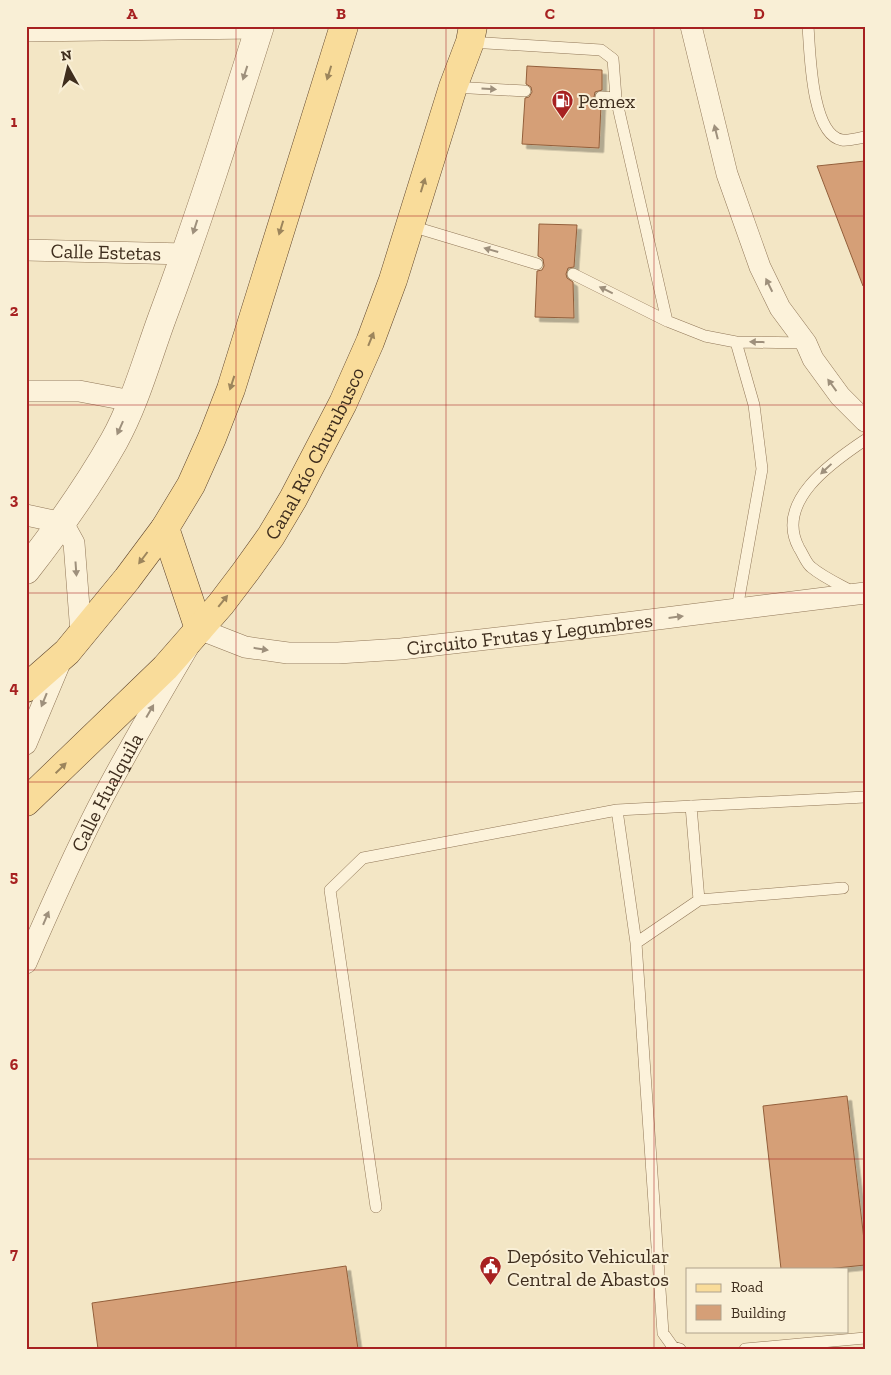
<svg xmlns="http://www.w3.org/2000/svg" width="891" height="1375" font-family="'Zilla Slab',serif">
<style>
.building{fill:#d59f77;stroke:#935f3b;filter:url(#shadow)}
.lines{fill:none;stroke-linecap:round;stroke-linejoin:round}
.service-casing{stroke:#917758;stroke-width:12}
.minor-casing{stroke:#917758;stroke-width:22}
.tertiary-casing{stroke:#917758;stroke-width:29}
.primary-casing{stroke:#5e442d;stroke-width:29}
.service{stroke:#fcf2da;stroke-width:11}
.minor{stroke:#fcf2da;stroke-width:21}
.tertiary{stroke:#fcf2da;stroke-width:28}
.primary{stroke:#f9dc9a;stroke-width:28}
.oneway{fill:#9e907c}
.oneway2{fill:#9c855c}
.grid{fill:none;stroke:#a72121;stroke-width:1;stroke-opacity:0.55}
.labels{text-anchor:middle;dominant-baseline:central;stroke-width:4;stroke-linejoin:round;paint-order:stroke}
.poi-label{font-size:20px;fill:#3f2e1e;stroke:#f9efd6;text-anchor:start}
.street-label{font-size:20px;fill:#3f2e1e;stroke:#f9efd6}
.neatline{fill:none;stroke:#a72121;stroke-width:2}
.grid-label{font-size:16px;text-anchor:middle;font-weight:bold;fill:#a72121}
</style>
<defs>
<filter id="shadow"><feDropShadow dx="4.5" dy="4.5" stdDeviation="0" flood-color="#0004"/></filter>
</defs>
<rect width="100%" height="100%" fill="#f3e6c5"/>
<path class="building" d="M527 66 602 70V90L595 92 594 97 596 103 601 105 599 148 522 144 525 98 529 97 532 92 531 87 526 84Z
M865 161V285L863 286 817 166Z
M539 224 577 225 574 267 568 268 566 274 567 278 573 282 574 318 535 317 537 271 542 270 544 266 543 259 538 256Z
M847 1096 865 1248V1265L827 1269H781L763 1106Z
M346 1266 358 1349H98L92 1303Z"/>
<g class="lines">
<defs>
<path id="service" d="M808 26C810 51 811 135 842 140 848 141 858 138 865 137
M470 42 601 50 613 59 616 98 667 321
M453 87 525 91
M601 97 616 98
M411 226 537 264
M573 274 667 321 705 336 736 342 806 343
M736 342 754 405 762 469 737 609
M855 593C841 585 824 578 811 567 806 563 803 554 799 548 774 502 832 462 865 440
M691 806 699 900 843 888
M617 810 636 943 663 1333 673 1347 680 1349
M636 943 699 900
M376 1207 330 890 363 858 617 810 865 797
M745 1349 865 1338"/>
<g id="minor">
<path d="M691 26 727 174 760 267 780 308 806 343 813 359 840 396 865 421"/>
<path d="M26 31 260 28"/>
<path id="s1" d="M26 250 186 254"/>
<path d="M26 391H79L132 401"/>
<path d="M26 515 63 523 74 543 81 633"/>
<path d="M26 744 62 658"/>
<path id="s2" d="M26 963C49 910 72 858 98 807 129 747 164 688 199 629L245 647 288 653H338L401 649 610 625 865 593"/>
</g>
<path id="tertiary" d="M26 570C58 529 88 487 114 441 135 403 147 359 162 318 198 222 229 124 260 26"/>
<g id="primary">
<path d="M165 528 199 629"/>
<path d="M26 688 67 652 127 579 165 528 191 485 212 438 231 389 344 26"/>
<path id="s3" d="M26 802 165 668 221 604 246 571 271 536 293 499 343 403 370 342 393 280 453 87 470 42 473 26"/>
</g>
</defs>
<use href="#service" class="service-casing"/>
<use href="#minor" class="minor-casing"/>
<use href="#tertiary" class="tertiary-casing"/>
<use href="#primary" class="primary-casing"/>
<use href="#service" class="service"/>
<use href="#minor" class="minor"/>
<use href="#tertiary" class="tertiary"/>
<use href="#primary" class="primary"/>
</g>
<defs><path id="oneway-solid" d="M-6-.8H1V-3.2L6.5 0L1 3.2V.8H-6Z" transform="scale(1.25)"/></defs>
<g class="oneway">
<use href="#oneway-solid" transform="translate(245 73) rotate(108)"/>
<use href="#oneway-solid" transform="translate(489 89) rotate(3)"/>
<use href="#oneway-solid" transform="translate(716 132) rotate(-104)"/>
<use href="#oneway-solid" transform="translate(195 227) rotate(108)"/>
<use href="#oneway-solid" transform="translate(491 250) rotate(-164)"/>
<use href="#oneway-solid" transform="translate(769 285) rotate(-116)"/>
<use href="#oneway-solid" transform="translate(606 290) rotate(-154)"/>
<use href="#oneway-solid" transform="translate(757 342) rotate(-179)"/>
<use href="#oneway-solid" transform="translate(832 385) rotate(-126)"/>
<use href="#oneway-solid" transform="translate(120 428) rotate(114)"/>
<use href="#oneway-solid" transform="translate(826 469) rotate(137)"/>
<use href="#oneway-solid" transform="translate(76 569) rotate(86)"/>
<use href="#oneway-solid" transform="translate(676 617) rotate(-7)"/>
<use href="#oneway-solid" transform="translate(261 649) rotate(9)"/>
<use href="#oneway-solid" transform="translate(44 700) rotate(112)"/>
<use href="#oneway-solid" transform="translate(150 711) rotate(-60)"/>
<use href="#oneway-solid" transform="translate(46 918) rotate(-67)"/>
</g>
<g class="oneway2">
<use href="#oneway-solid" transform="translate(329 73) rotate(107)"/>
<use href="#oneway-solid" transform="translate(423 185) rotate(-73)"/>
<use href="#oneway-solid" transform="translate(281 228) rotate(107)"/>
<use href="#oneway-solid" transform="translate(371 339) rotate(-68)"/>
<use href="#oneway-solid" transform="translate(232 383) rotate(108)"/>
<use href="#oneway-solid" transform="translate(143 558) rotate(127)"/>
<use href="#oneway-solid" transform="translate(223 601) rotate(-51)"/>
<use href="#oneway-solid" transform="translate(61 768) rotate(-44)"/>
</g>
<path class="grid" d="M236 26V1349M446 26V1349M654 26V1349M26 216H865M26 405H865M26 593H865M26 782H865M26 970H865M26 1159H865"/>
<defs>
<symbol id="fuel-pin" viewBox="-11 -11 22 30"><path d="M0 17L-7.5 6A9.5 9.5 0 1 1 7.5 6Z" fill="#a72121" stroke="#f9efd6"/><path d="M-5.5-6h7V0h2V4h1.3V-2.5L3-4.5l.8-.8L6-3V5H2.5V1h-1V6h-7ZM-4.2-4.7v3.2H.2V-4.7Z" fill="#fff"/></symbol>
<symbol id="civic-pin" viewBox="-11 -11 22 30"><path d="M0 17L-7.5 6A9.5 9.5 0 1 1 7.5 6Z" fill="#a72121" stroke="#f9efd6"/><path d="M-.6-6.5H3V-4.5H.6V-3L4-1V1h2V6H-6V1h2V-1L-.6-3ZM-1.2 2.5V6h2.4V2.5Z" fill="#fff"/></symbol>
</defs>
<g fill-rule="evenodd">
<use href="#fuel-pin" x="550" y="88" width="25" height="34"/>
<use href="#civic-pin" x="478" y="1254" width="25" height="34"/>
</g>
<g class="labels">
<g class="poi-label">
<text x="578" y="101">Pemex</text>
<text x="507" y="1256">Depósito Vehicular<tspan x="507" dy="23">Central de Abastos</tspan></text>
</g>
<g class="street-label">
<text stroke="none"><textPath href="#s1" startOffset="80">Calle Estetas</textPath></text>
<text stroke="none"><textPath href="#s3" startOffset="456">Canal Río Churubusco</textPath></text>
<text stroke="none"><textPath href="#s2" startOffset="712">Circuito Frutas y Legumbres</textPath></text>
<text stroke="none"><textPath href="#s2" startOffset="189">Calle Hualquila</textPath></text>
</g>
</g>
<rect width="891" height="1375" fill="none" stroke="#f9efd6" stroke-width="55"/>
<rect x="686" y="1268" width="162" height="65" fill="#f9efd6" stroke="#afa28c"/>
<rect x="696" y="1284" width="25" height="8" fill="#f9dc9a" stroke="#afa28c"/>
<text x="731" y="1292" font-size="15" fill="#3f2e1e">Road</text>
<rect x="696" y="1305" width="25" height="15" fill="#d59f77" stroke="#afa28c"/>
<text x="731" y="1318" font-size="15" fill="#3f2e1e">Building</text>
<g transform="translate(68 68) rotate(352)" stroke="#f9efd6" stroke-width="4" paint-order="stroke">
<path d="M0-4L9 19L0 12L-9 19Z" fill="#3f2e1e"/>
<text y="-8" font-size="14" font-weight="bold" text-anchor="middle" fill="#3f2e1e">N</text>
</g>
<rect x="28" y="28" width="836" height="1320" class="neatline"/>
<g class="grid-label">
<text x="132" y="19">A</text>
<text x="341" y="19">B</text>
<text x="550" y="19">C</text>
<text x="759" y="19">D</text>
<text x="14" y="127">1</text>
<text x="14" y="316">2</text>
<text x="14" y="505">3</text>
<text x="14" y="693">4</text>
<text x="14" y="882">5</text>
<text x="14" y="1070">6</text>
<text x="14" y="1259">7</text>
</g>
</svg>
